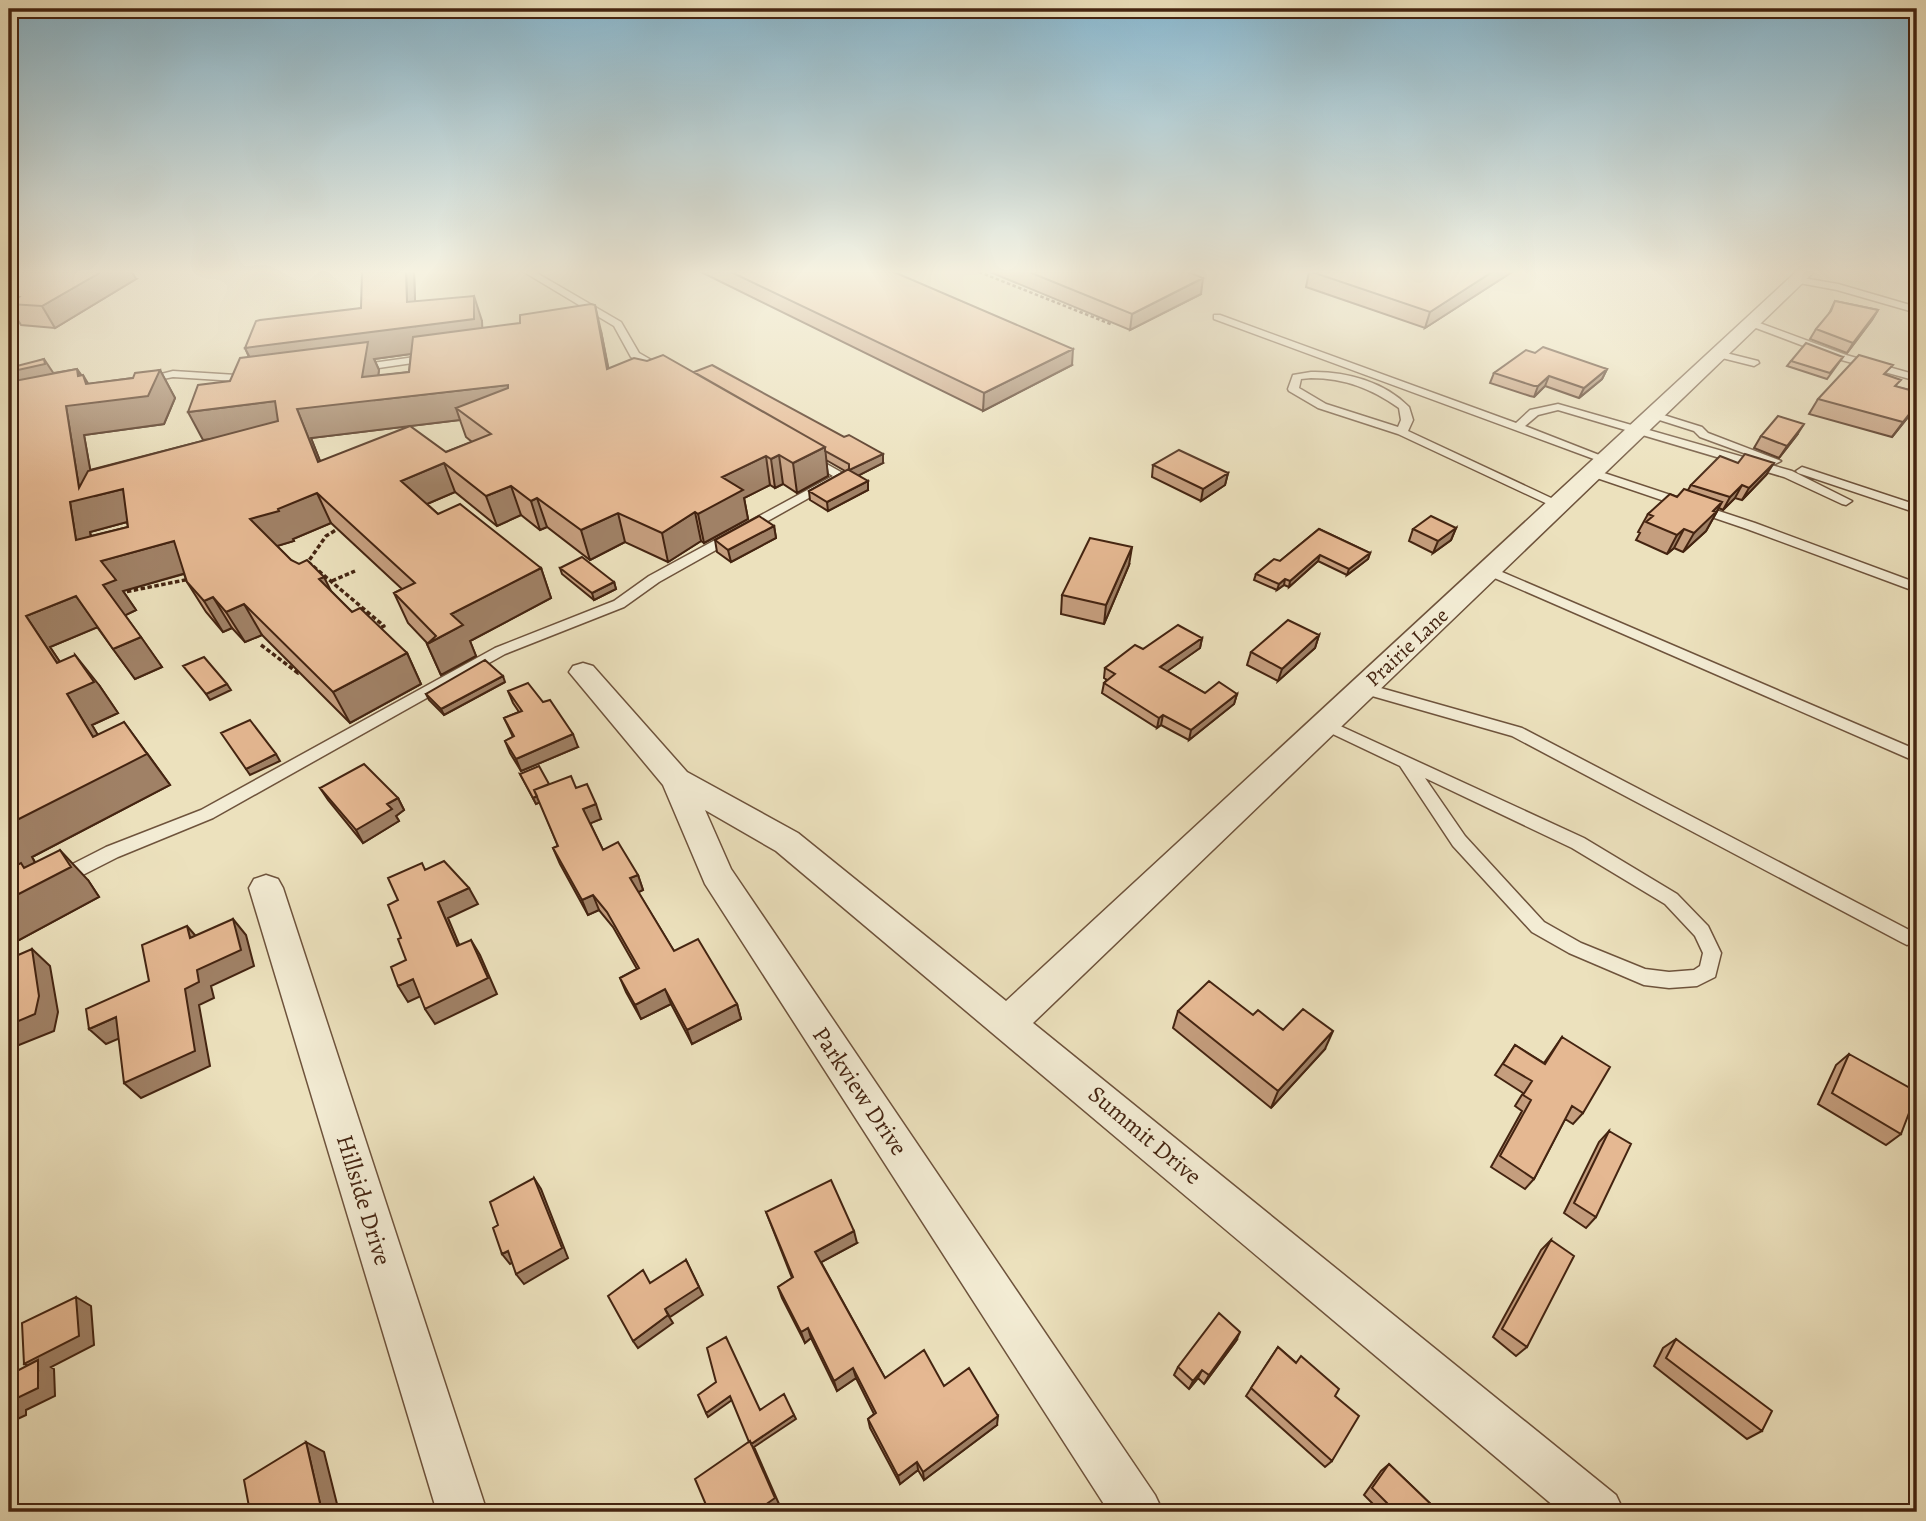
<svg xmlns="http://www.w3.org/2000/svg" width="1926" height="1521" font-family="Alegreya,serif">
<style>
.lines{fill:none;stroke-linecap:round;stroke-linejoin:round}
.service-casing{stroke:#6e533c;stroke-width:3}
.minor-casing{stroke:#6e533c;stroke-width:3}
.path-far1{stroke:#442411;stroke-width:2.5;stroke-dasharray:3.5 2.5;stroke-linecap:butt}
.path{stroke:#442411;stroke-width:3.5;stroke-dasharray:4.5 2.5;stroke-linecap:butt}
.service{fill:#f3ecd4;fill-rule:evenodd}
.minor{fill:#f3ecd4;fill-rule:evenodd}
.wall{fill:#c59e7e;stroke:#442411;stroke-width:2;fill-rule:evenodd}
.shaded-wall{fill:#a08166;stroke:#442411;stroke-width:2}
.building{fill:#e5b892;stroke:#442411;stroke-width:2;fill-rule:evenodd}
.labels{text-anchor:middle;dominant-baseline:central;stroke-width:5;stroke-linejoin:round;paint-order:stroke}
.street-label{font-size:21px;fill:#442411;stroke:#f3ecd4}
.near-street-label{font-size:24px;fill:#442411;stroke:#f3ecd4}
</style>
<rect width="100%" height="100%" fill="#ece1bd"/>
<filter id="stains"><feTurbulence type="fractalNoise" baseFrequency=".00286" numOctaves="4"/><feColorMatrix values="0 0 0 0 .2 0 0 0 0 .09 0 0 0 0 .02 0 0 0 .5 -.17"/></filter>
<radialGradient id="worn" r=".72"><stop offset=".6" stop-color="#630" stop-opacity="0"/><stop offset="1" stop-color="#630" stop-opacity=".3"/></radialGradient>
<g class="lines">
<defs>
<path id="service" d="M524 272H535L621 322 639 353 667 369V373H659L631 357 614 326Z
M1797 277 1838 284 1917 307V313L1837 290 1794 282 1792 280Z
M1214 315H1220L1516 423 1530 410 1558 404 1792 471 1852 501 1846 505 1842 504 1784 477 1558 410 1538 415 1525 426 1612 460 1606 463 1602 462 1214 319Z
M1748 321H1754L1846 355 1917 375V381L1838 359 1748 325Z
M1718 351 1758 361 1759 363 1754 366 1714 356 1713 354Z
M429 355 433 356V360L358 371 353 368 358 365Z
M173 371 252 376 257 379 252 382 173 377 143 383 138 380Z
M1311 372C1345 371 1385 382 1409 407L1413 420 1408 431 1564 504 1558 508 1554 507 1398 434 1318 408 1289 391 1288 389 1293 375ZM1311 378C1345 378 1372 389 1399 408L1401 420 1398 427 1326 404 1299 388 1301 379Z
M1654 412 1702 427 1708 433 1781 461 1775 464 1771 463 1700 437 1694 431 1650 417V413Z
M809 454 848 476 659 582 624 607 505 654 213 818 118 857 67 883 61 885 55 883 52 878 55 873 106 847 201 810 495 648 614 601 649 576 833 476 805 459 803 457Z
M1802 467 1917 505V513L1798 473 1796 471Z
M1592 469 1755 523 1917 583V592L1747 529 1588 475 1586 473Z
M1488 566 1917 750V762L1483 573 1481 570Z
M1363 683 1522 728 1913 932 1916 937 1913 942 1907 945 1901 942 1512 736 1358 692 1356 688 1358 684Z
M1325 719 1584 838 1677 894 1708 926 1721 953 1715 977 1697 986 1669 988 1644 985 1569 953 1532 932 1453 846 1400 766 1320 728 1317 724 1320 720ZM1425 778 1572 848 1665 904 1695 936 1703 953 1700 966 1694 970 1669 972 1645 969 1581 943 1544 922 1465 836Z"/>
<path id="minor" d="M1796 272H1814L1033 1023 1616 1495 1624 1512H1561L776 851 705 810 731 869 1155 1495 1163 1512H1109L705 884 663 785 569 672 573 666 583 663 593 666 687 772 798 833 1006 1001Z
M266 875 278 879 283 888 487 1512H437L249 888 254 879Z"/>
</defs>
<use href="#service" class="service-casing"/>
<use href="#minor" class="minor-casing"/>
<path class="path-far1" d="M979 272 1113 325"/>
<path class="path" d="M341 527 326 536 308 562 384 626 378 629
M332 581 355 571
M120 593 190 579
M261 645 298 673 302 670"/>
<use href="#service" class="service"/>
<use href="#minor" class="minor"/>
</g>
<path class="wall" d="M9 272 136 279 55 328 21 325 16 317H9Z
M414 272 415 301 482 321V328L601 331 608 368 694 372 883 463 859 475 868 490 828 511 810 500 809 491 845 471 826 460 828 476 797 493 783 484 775 488 770 485 744 498 748 519 704 543 701 541 668 562 625 542 590 560 547 527 540 530 521 515 497 526 455 492 427 504 438 514 541 568 551 598 470 641 476 656 441 675 427 644H428L408 623 394 593 402 589 331 523 293 539 294 541 277 546 291 560 332 592 352 612 407 653 421 684 350 723 262 635 245 642 232 628 223 632 206 612 187 582 184 574 123 591 136 610 125 615 162 667 135 679 97 627 50 647 60 662 99 685 118 713 92 725 97 734 147 753 170 785 32 857 35 862 88 880 99 897 10 945 53 373 77 369 88 384 133 378 160 370 175 398 164 424 84 435 90 470 206 440 230 381 249 357 245 348 361 308ZM411 354 409 372 378 376 379 370 374 359ZM460 420 466 437 472 442 446 452 320 461 311 438ZM127 522 128 527 91 536 90 532Z
M701 272H894L1072 365 983 411Z
M990 272H1188L1201 294 1130 330Z
M1309 272H1512L1425 328 1306 287Z
M1835 301 1878 310 1872 320 1847 353 1810 339 1816 329 1828 316Z
M1535 353 1607 369 1602 379 1579 398 1545 386 1534 397 1530 396 1490 383 1494 373Z
M1843 357 1827 379 1787 366 1791 361Z
M1886 375 1897 387 1917 392V406L1892 437 1809 414 1818 399Z
M1797 435 1779 458 1754 448 1761 436Z
M1153 465 1228 473 1225 485 1201 501 1152 477Z
M1766 475 1742 500 1735 498 1723 510 1719 508 1706 531 1683 552 1674 548 1667 554 1636 540 1640 533 1638 532 1648 514 1688 490 1691 485Z
M774 526 776 538 731 562 717 552 715 540Z
M1456 528 1451 540 1433 553 1409 541 1413 529Z
M1319 529 1370 553 1368 559 1347 575 1318 561 1289 587 1284 585 1277 590 1254 580 1256 574 1280 561Z
M1129 565 1104 624 1061 614 1062 595Z
M560 568 614 582 616 589 594 600 562 574Z
M1319 635 1315 648 1278 681 1247 665 1251 652Z
M1202 638 1200 648 1167 671 1205 693 1237 694 1234 704 1189 740 1161 725 1157 728 1102 693 1104 683 1107 680 1104 678 1105 668 1143 649Z
M505 682 444 715 429 700 426 694Z
M508 691 578 747 521 771 510 753 505 741 513 737 504 718 519 712 513 703Z
M520 774 549 784 576 788 601 819 590 823 603 850 638 875 643 890 638 892 674 951 737 1004 741 1019 692 1044 671 1004 641 1019 626 992 620 978 637 969 613 927 599 910 588 915 560 864 553 848 558 846 540 802 536 804Z
M320 788 398 798 404 810 396 816 399 821 363 843 328 800Z
M1178 1011 1253 1015 1325 1049 1271 1108 1173 1028Z
M1562 1037 1583 1113 1573 1124 1565 1119 1534 1179 1525 1189 1491 1167 1522 1111 1515 1106 1523 1093 1495 1075 1515 1045 1544 1063Z
M1849 1054 1901 1134 1886 1145 1818 1104 1836 1065Z
M1609 1131 1596 1217 1586 1228 1564 1213 1599 1142Z
M766 1212 857 1243 821 1262 885 1378 944 1386 997 1425 924 1480 918 1470 900 1484 870 1428 868 1419 874 1414 856 1378 837 1391 811 1338 805 1343 782 1298 778 1287 792 1278Z
M1551 1240 1527 1347 1516 1356 1493 1337 1541 1250Z
M1676 1339 1762 1431 1747 1439 1654 1366 1663 1348Z
M1236 1341 1204 1384 1198 1378 1189 1389 1174 1375 1178 1367Z
M1278 1347 1335 1396 1332 1461 1325 1467 1246 1396Z
M1389 1464 1439 1512H1378L1379 1510 1364 1495 1381 1471Z"/>
<path class="shaded-wall" d="M101 272H132L136 279 55 328 42 306Z
M406 272H414L416 326 474 296 482 321 483 344 374 359 379 370 375 400 508 385 516 413 456 408 460 420 311 438 332 491 318 462 297 409 258 374 245 348 407 302Z
M1492 272H1512L1425 328 1430 312Z
M1203 278 1201 294 1130 330 1132 314Z
M595 305 601 331 614 396 607 369Z
M1878 310 1872 320 1847 353 1853 343Z
M1073 349 1072 365 983 411 984 393Z
M44 359 62 386 9 403V372Z
M77 369 85 382 83 375 99 402 160 370 175 398 164 424 84 435 95 496 123 489 142 518 90 532 96 570 76 540 70 502 79 488 66 406 78 376Z
M1607 369 1602 379 1579 398 1584 388Z
M1549 376 1545 386 1534 397 1538 386Z
M275 401 288 429 203 440 188 412Z
M1917 404V406L1892 437 1903 422Z
M1804 424 1797 435 1779 458 1787 446Z
M825 447 828 476 797 493 793 463Z
M883 454V463L850 480 849 470Z
M779 455 783 484 775 488 771 459Z
M766 456 770 485 744 498 748 519 704 543 698 514 722 477Z
M444 463 455 492 413 510 401 481Z
M1774 463 1766 475 1742 500 1749 488Z
M1228 473 1225 485 1201 501 1203 489Z
M868 481V490L828 511 827 502Z
M1742 485 1735 498 1723 510 1730 497Z
M511 486 521 515 497 526 486 496Z
M317 493 331 523 293 539 294 541 267 549 250 519Z
M537 498 547 527 540 530 531 501Z
M1722 502 1706 531 1683 552 1694 533 1713 511Z
M695 512 701 541 668 562 662 533Z
M618 513 625 542 590 560 581 530Z
M774 526 776 538 731 562 728 550Z
M1456 528 1451 540 1433 553 1438 541Z
M1684 529 1674 548 1667 554 1677 535Z
M174 541 193 571 123 591 136 610 124 616 103 585 101 561Z
M1132 547 1129 565 1104 624 1106 605Z
M1370 553 1368 559 1347 575 1349 569Z
M1320 555 1318 561 1289 587 1290 581Z
M541 568 551 598 470 641 476 656 441 675 427 644 457 628 451 614Z
M324 577 339 607 319 579Z
M1285 579 1284 585 1277 590 1279 584Z
M614 582 616 589 594 600 592 593Z
M76 596 98 627 50 647 78 689 75 655 99 685 118 713 92 725 117 767 93 737 67 694 57 663 26 616Z
M213 597 232 628 223 632 204 601Z
M244 604 262 635 245 642 226 612Z
M1319 635 1315 648 1278 681 1282 669Z
M141 637 162 667 135 679 113 649Z
M1202 638 1200 648 1159 677 1160 667Z
M407 653 421 684 350 723 333 692Z
M503 676 505 682 444 715 441 709Z
M227 684 231 690 210 700 206 694Z
M1237 694 1234 704 1189 740 1191 730Z
M1163 715 1161 725 1157 728 1159 718Z
M124 722 170 785 32 857 42 876 60 850 88 880 99 897 10 945 9 943V824Z
M573 734 578 747 521 771 516 759Z
M276 754 280 761 250 775 246 769Z
M553 790 555 796 536 804 533 798Z
M398 798 404 810 396 816 399 821 363 843 356 830 387 804Z
M596 804 601 819 589 824 583 809Z
M638 875 643 890 635 894 630 878Z
M469 888 478 904 448 918 466 961 457 946 438 902Z
M593 895 599 910 588 915 582 900Z
M233 919 246 935 254 966 211 986 214 998 199 1005 210 1066 141 1098 124 1083 197 970Z
M187 926 201 942 190 938Z
M471 940 480 955 497 994 435 1024 425 1009Z
M32 949 50 966 58 1012 54 1031 9 1049V1025Z
M413 979 423 995 408 1002 398 986Z
M665 989 671 1004 641 1019 635 1005Z
M737 1004 741 1019 692 1044 687 1030Z
M116 1017 132 1033 106 1044 89 1029Z
M1333 1031 1325 1049 1271 1108 1278 1091Z
M534 1178 541 1189 568 1258 524 1284 516 1274Z
M854 1231 857 1243 818 1264 815 1252Z
M508 1251 516 1261 510 1264 502 1254Z
M686 1260 703 1295 670 1317 665 1309Z
M76 1297 91 1306 94 1345 51 1367 54 1369 55 1396 26 1410V1415L9 1423V1402L38 1371 24 1364Z
M668 1315 673 1323 638 1348 633 1341Z
M808 1328 811 1338 805 1343 801 1332Z
M1240 1332 1236 1341 1204 1384 1209 1375Z
M853 1368 856 1378 837 1391 834 1381Z
M1202 1370 1198 1378 1189 1389 1193 1381Z
M730 1396 732 1400 708 1417 706 1413Z
M794 1415 796 1419 754 1447 779 1504 768 1512H755L750 1445Z
M998 1416 997 1425 924 1480 923 1472Z
M306 1442 324 1452 339 1512H322Z
M917 1462 918 1470 900 1484 898 1476Z"/>
<path class="building" d="M9 272H101L42 306 9 304 19 297 9 296Z
M362 272H406L407 302 474 296V319L245 348 256 321 260 320 361 308Z
M731 272H894L1073 349 984 393Z
M1029 272H1188L1203 278 1132 314Z
M1312 272H1492L1430 312Z
M1835 301 1878 310 1853 343 1816 329 1831 311Z
M591 304 595 305 607 369 634 358 647 361 663 355 825 447 793 463 779 455 771 459 766 456 722 477 743 490 698 514 695 512 662 533 618 513 581 530 537 498 531 501 511 486 486 496 444 463 401 481 438 514 460 504 541 568 451 614 463 625 427 644 436 636 394 593 415 583 317 493 278 509 279 511 250 519 291 560 299 564 307 560 324 577 319 579 352 612 360 608 407 653 333 692 244 604 226 612 213 597 204 601 187 582 174 541 101 561 116 580 103 585 141 637 113 649 76 596 26 616 57 663 75 655 94 682 67 694 93 737 124 722 147 754 9 824V382L77 369 78 376 83 375 86 384 133 378 135 373 160 370 148 396 66 406 79 488 88 471 278 421 275 401 188 412 198 385 230 381 240 358 368 342 362 377 409 372 413 337 520 323V315ZM508 385V388L456 408 491 434 446 452 410 426 318 462 297 409ZM123 489 128 527 76 540 70 502Z
M1806 343 1843 357 1830 373 1791 361Z
M1543 347 1607 369 1584 388 1549 376 1538 386H1534L1494 373 1526 350 1535 353Z
M1859 355 1893 365 1884 374 1901 380 1895 386 1917 392V404L1903 422 1818 399Z
M44 359 45 364 9 372V368Z
M712 365 844 437 849 435 883 454 849 470 868 481 827 502 809 491 849 469V464L825 451V447L694 372Z
M1778 416 1804 424 1787 446 1761 436Z
M1179 450 1228 473 1203 489 1153 465Z
M1745 454 1774 463 1749 488 1742 485 1730 497 1691 485 1720 456 1738 463Z
M1684 489 1722 502 1713 511 1716 512 1694 533 1684 529 1677 535 1646 522 1653 516 1648 514 1670 494 1677 497Z
M759 516 774 526 728 550 715 540Z
M1431 516 1456 528 1438 541 1413 529Z
M1319 529 1370 553 1349 569 1320 555 1290 581 1285 579 1279 584 1256 574 1274 559 1280 561Z
M1090 538 1132 547 1106 605 1062 595Z
M582 557 614 582 592 593 560 568Z
M1288 620 1319 635 1282 669 1251 652Z
M1178 625 1202 638 1160 667 1205 693 1219 682 1237 694 1191 730 1163 715 1159 718 1104 683 1115 674 1105 668 1135 645 1143 649Z
M204 657 227 684 206 694 183 666Z
M485 660 503 676 441 709 426 694Z
M528 683 543 702 550 700 573 734 516 759 505 741 514 736 504 718 522 711 508 691Z
M250 720 276 754 246 769 221 733Z
M364 764 398 798 387 804 392 809 356 830 320 788Z
M539 766 549 784 534 790 537 796 533 798 520 774Z
M571 776 576 788 587 784 596 804 583 809 603 850 618 842 638 875 630 878 674 951 698 939 737 1004 687 1030 665 989 635 1005 620 978 639 968 607 912 593 895 582 900 553 848 558 846 534 790Z
M9 839 13 846 9 848Z
M60 850 71 867 9 899V869L21 863 24 868Z
M444 861 469 888 438 902 457 946 471 940 488 978 425 1009 413 979 398 986 391 967 406 960 398 939 401 938 388 905 398 900 388 878 422 863 425 870Z
M233 919 241 950 197 970 199 982 185 989 195 1051 124 1083 116 1017 89 1029 86 1009 149 981 142 945 187 926 190 938Z
M32 949 39 996 35 1014 9 1025V959Z
M1209 981 1253 1015 1258 1010 1283 1030 1303 1009 1333 1031 1278 1091 1178 1011Z
M1562 1037 1610 1067 1583 1113 1572 1106 1534 1179 1500 1156 1531 1100 1523 1095 1532 1081 1503 1064 1515 1045 1545 1064Z
M1849 1054 1917 1092 1901 1134 1832 1093Z
M1609 1131 1631 1144 1596 1217 1574 1203Z
M534 1178 562 1248 516 1274 508 1251 502 1254 493 1228 498 1225 490 1202Z
M831 1180 854 1231 815 1252 885 1378 924 1350 944 1386 969 1368 998 1416 923 1472 917 1462 898 1476 868 1419 876 1413 853 1368 834 1381 808 1328 801 1332 778 1287 793 1277 766 1212Z
M1551 1240 1574 1256 1527 1347 1502 1329Z
M686 1260 699 1287 665 1309 668 1315 633 1341 608 1296 643 1270 650 1283Z
M76 1297 79 1336 24 1364 22 1323Z
M1219 1313 1240 1332 1209 1375 1202 1370 1193 1381 1178 1367Z
M726 1337 760 1410 784 1394 794 1415 751 1444 750 1441 749 1442 730 1396 706 1413 698 1395 716 1382 707 1348Z
M1676 1339 1772 1411 1762 1431 1666 1358Z
M1278 1347 1296 1363 1301 1356 1339 1389 1335 1396 1359 1416 1332 1461 1251 1388Z
M38 1360V1388L9 1402V1375Z
M750 1441 775 1498 755 1512H709L695 1479Z
M306 1442 322 1512H250L244 1480Z
M1389 1464 1439 1512H1382L1387 1503 1372 1488Z"/>
<linearGradient id="sky" x2="0" y2="1"><stop stop-color="#88b8d0"/><stop offset="0.56" stop-color="#f6f2e1"/><stop offset="1" stop-color="#f6f2e1" stop-opacity="0"/></linearGradient>
<rect width="1926" height="485" fill="url(#sky)"/>
<g class="labels">
<g class="street-label">
<text transform="translate(1407 647) rotate(-43)">Prairie Lane</text>
</g>
<g class="near-street-label">
<text transform="translate(860 1091) rotate(56)">Parkview Drive</text>
<text transform="translate(1145 1135) rotate(40)">Summit Drive</text>
<text transform="translate(364 1200) rotate(73)">Hillside Drive</text>
</g>
</g>
<rect width="1926" height="1521" fill="none" stroke="#ece1bd" stroke-width="35"/>
<rect x="10" y="10" width="1905" height="1500" fill="none" stroke="#442411" stroke-width="3.5"/>
<rect x="18" y="18" width="1891" height="1486" fill="none" stroke="#442411" stroke-width="2"/>
<rect width="100%" height="100%" filter="url(#stains)"/>
<rect width="100%" height="100%" fill="url(#worn)"/>
</svg>
